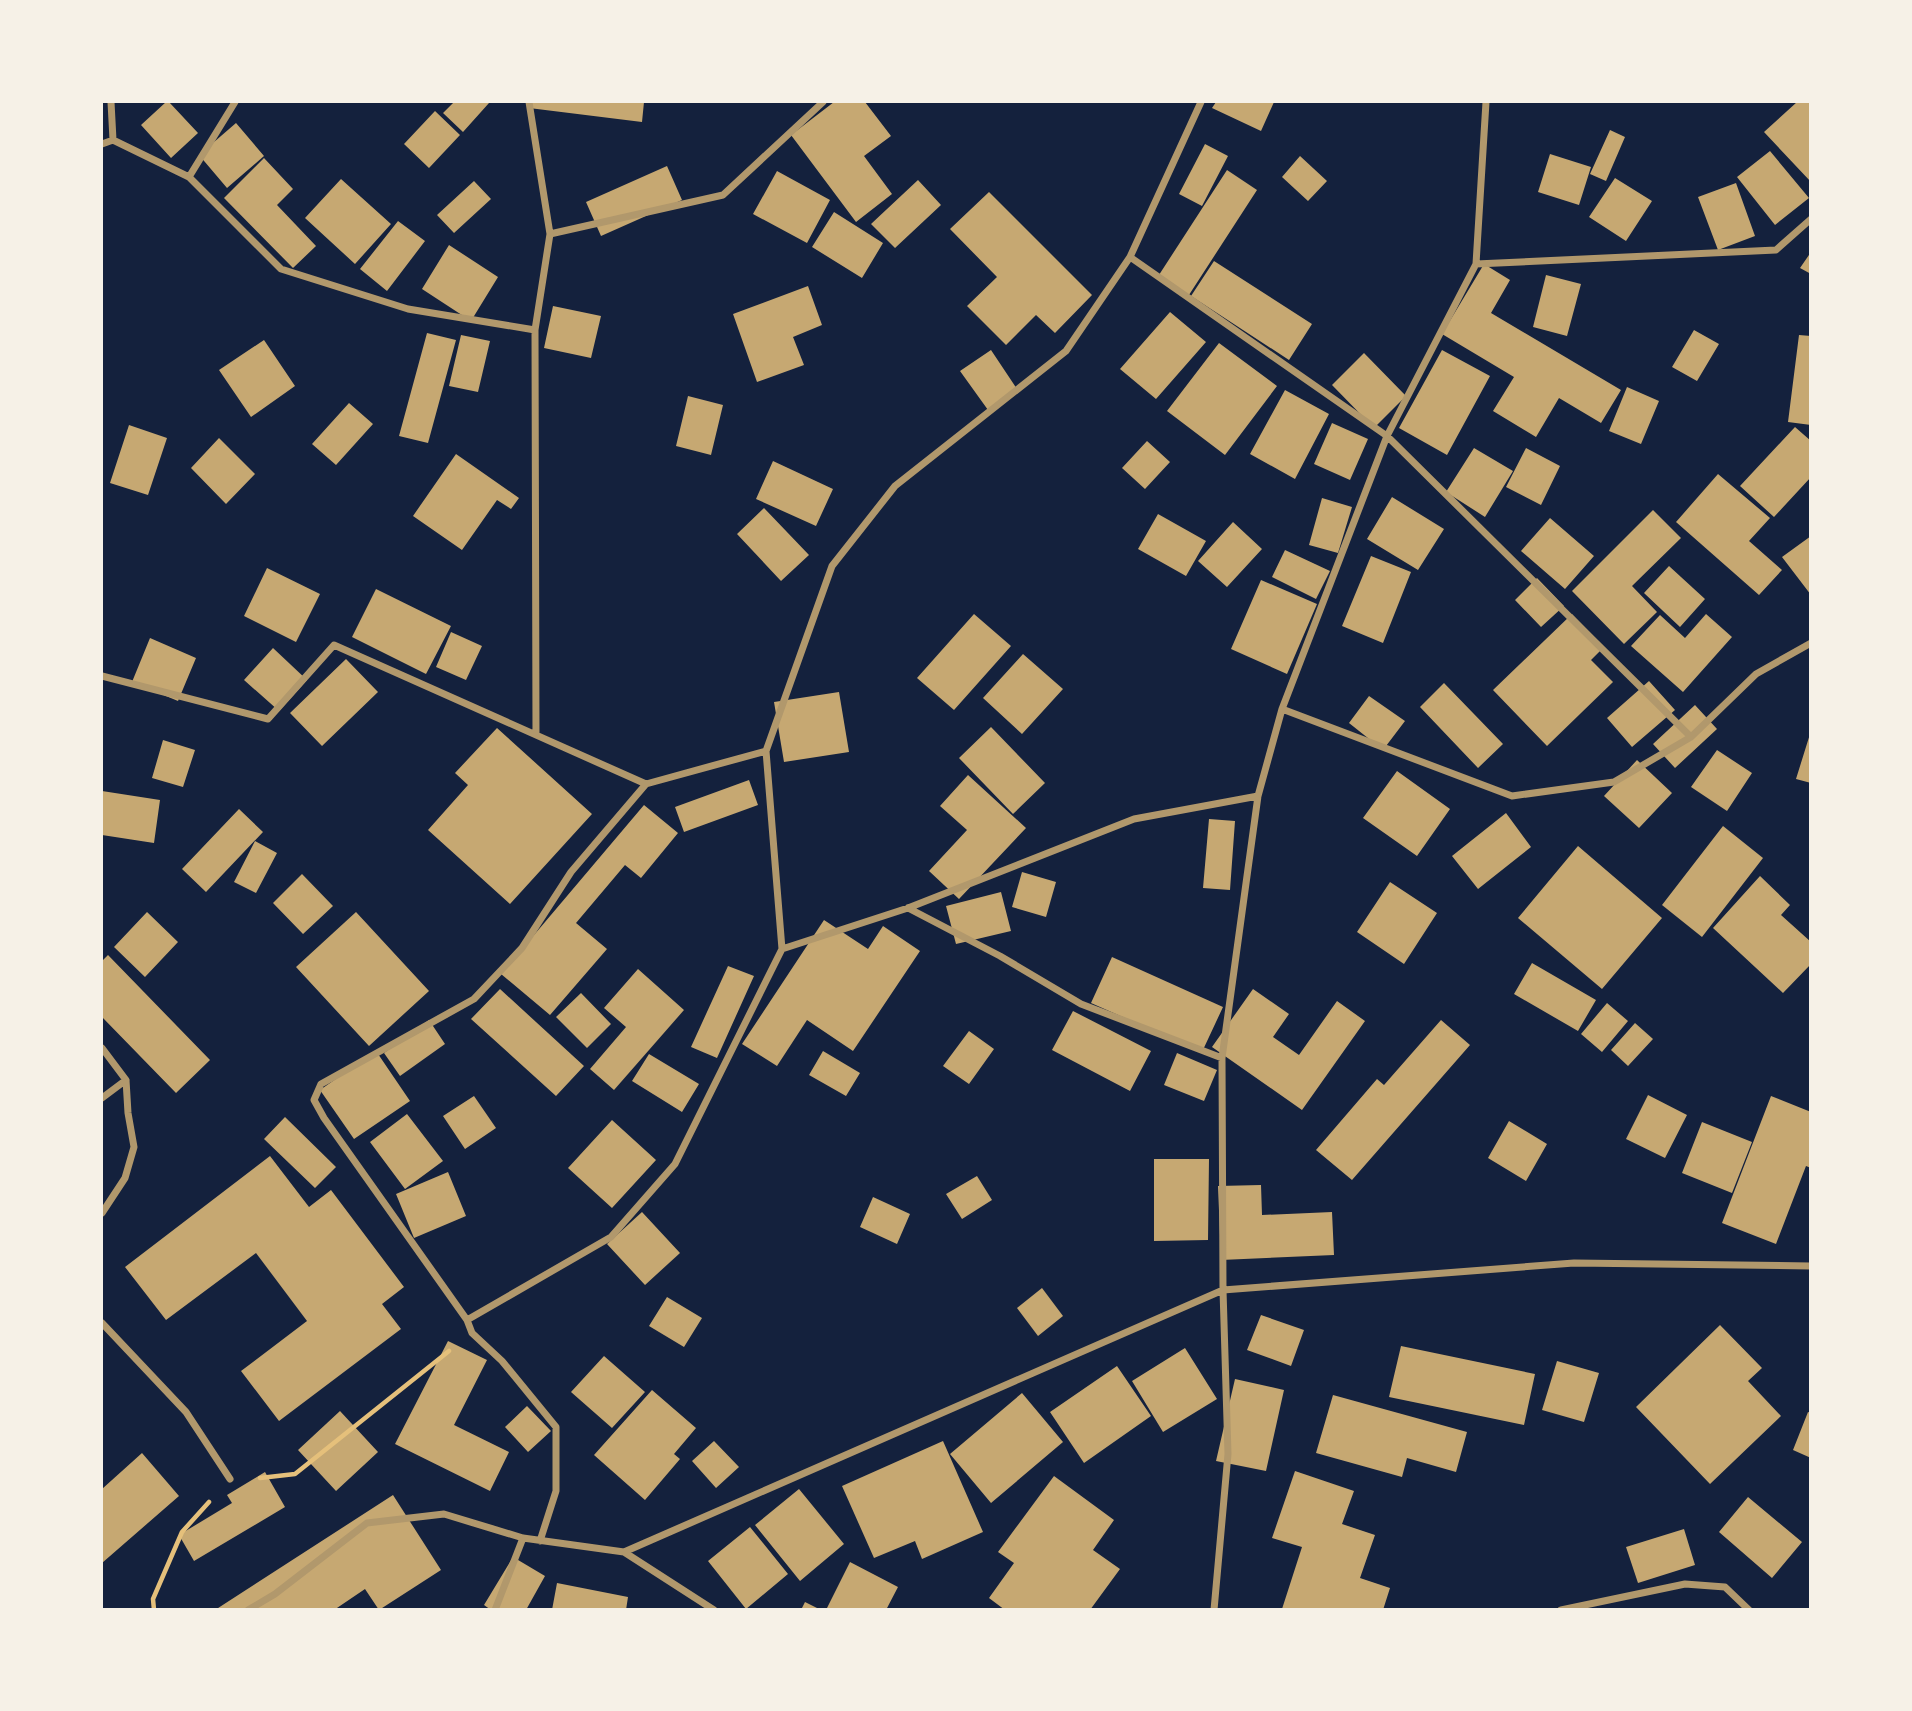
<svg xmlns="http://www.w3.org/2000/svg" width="1912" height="1711" font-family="'Titillium Web',sans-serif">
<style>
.building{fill:#c6a872}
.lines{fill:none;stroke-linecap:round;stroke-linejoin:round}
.path{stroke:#e5c07b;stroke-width:4.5}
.minor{stroke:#b1986c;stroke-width:7}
</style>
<rect width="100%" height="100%" fill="#14213d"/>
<path class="building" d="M166 102H169L198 133 171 158 141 125Z
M454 102H487L489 103 463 132 443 113Z
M530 102H644L642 122 529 108Z
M834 102H865L891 136 864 156 892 194 856 222 791 135Z
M1216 102H1274L1261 131 1212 108Z
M1797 102H1811V182L1764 132Z
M435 111 460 135 429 168 404 144Z
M236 123 264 156 227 188 199 155Z
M1610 130 1625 137 1606 181 1590 174Z
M1205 144 1228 156 1202 206 1179 194Z
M1770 151 1809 198 1775 225 1737 177Z
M1550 154 1591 167 1579 205 1538 192Z
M1300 156 1327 181 1308 201 1282 177Z
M264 158 293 189 277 205 316 246 293 268 224 198Z
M667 166 682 200 601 236 586 202Z
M1227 170 1257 190 1187 298 1157 278Z
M777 171 830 200 807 243 753 214Z
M1615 178 1652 201 1626 241 1589 217Z
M341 179 391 224 355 264 305 218Z
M918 180 941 205 895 248 871 224Z
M474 181 491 199 454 233 437 215Z
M1736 183 1755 236 1718 250 1698 197Z
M989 192 1092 295 1055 333 1036 315 1006 345 967 306 997 277 950 229Z
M834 212 883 243 862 278 812 247Z
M398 221 425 241 387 291 360 269Z
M449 245 498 277 471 321 422 289Z
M1811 252V274L1800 268Z
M1214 261 1312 324 1289 360 1191 296Z
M1484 264 1510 280 1491 313 1621 390 1601 423 1559 398 1536 437 1493 411 1514 377 1442 334Z
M1546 275 1581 284 1567 336 1533 327Z
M808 286 822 325 793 337 804 365 757 382 733 314Z
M553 306 601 316 591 358 544 348Z
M1170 312 1206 342 1156 399 1120 369Z
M1694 330 1719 344 1697 381 1672 367Z
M427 333 456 340 428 443 399 436Z
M461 335 490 341 478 392 449 386Z
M1799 335 1811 336V425L1788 422Z
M264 340 295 386 251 417 219 370Z
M1219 343 1277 386 1225 455 1167 411Z
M991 350 1017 389 988 410 960 371Z
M1442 350 1490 376 1447 455 1399 428Z
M1364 353 1406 396 1374 428 1332 385Z
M1627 387 1659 401 1641 444 1609 431Z
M1285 390 1329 414 1295 479 1250 454Z
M688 396 723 405 711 455 676 446Z
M349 403 373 424 336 465 312 444Z
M1332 423 1368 439 1350 480 1314 464Z
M129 425 167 438 148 495 110 483Z
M1795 427 1811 441V477L1774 517 1740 486Z
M219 438 255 474 226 504 191 468Z
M1147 441 1170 462 1145 489 1122 468Z
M1474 448 1513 471 1485 517 1446 492Z
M1526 448 1560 466 1541 505 1506 487Z
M456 454 519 498 511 509 497 500 462 550 413 516Z
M773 461 833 489 816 526 756 499Z
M1718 474 1770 518 1749 541 1782 570 1759 595 1676 522Z
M1392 497 1444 529 1418 570 1367 539Z
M1322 498 1352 507 1338 553 1309 545Z
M764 508 809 555 781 581 737 534Z
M1653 510 1681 538 1632 586 1657 612 1624 644 1572 591Z
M1158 514 1206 541 1186 576 1138 549Z
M1550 518 1594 556 1565 589 1521 551Z
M1233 522 1262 549 1227 587 1198 561Z
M1811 536V595L1782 557Z
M1285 550 1330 571 1316 599 1272 577Z
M1371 556 1411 572 1383 643 1342 626Z
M1669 566 1705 599 1680 627 1644 593Z
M267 568 320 594 296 642 244 616Z
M1537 578 1564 606 1541 627 1515 600Z
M1261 580 1317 604 1287 674 1231 649Z
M376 589 451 626 426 674 352 637Z
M974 614 1011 646 954 710 917 678Z
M1572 614 1604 647 1591 660 1613 682 1547 746 1493 690Z
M1706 614 1732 637 1683 692 1631 646 1660 615 1685 638Z
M451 632 482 646 466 680 436 667Z
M150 638 196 658 178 701 132 682Z
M273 648 307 680 279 711 244 680Z
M1023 654 1063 689 1022 734 983 698Z
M346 659 378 692 322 746 290 713Z
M1649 681 1675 710 1632 747 1607 718Z
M1444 683 1503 744 1478 768 1420 707Z
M839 692 849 752 784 762 774 702Z
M1369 696 1405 721 1383 750 1349 723Z
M1695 705 1717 729 1675 768 1653 744Z
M991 727 1045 783 1013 814 959 758Z
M497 728 592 814 510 904 428 830 468 785 455 773Z
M1810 734H1811V783L1796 779Z
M163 740 195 750 183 787 152 778Z
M1717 750 1752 773 1727 811 1691 787Z
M1637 760 1672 793 1639 828 1604 796Z
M1397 771 1450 809 1417 856 1363 818Z
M968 775 1026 828 959 899 929 871 967 830 940 806Z
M749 780 758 805 684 832 675 807Z
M102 791 160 800 154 843 102 835Z
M644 805 678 833 641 878 625 865 576 923 607 949 550 1015 501 974Z
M239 809 263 832 206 892 182 869Z
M1506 813 1531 847 1478 889 1452 856Z
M1209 819 1235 821 1230 890 1203 888Z
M1723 826 1763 858 1702 937 1662 905Z
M255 841 277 853 256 893 234 882Z
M1578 846 1662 918 1602 989 1518 918Z
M1022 872 1056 882 1046 917 1012 907Z
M302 874 333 906 303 934 273 903Z
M1760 876 1790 905 1781 915 1811 942V964L1783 993 1713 928Z
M1390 882 1437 913 1404 964 1357 932Z
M1001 892 1011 931 956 944 946 906Z
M147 912 178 942 145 977 114 947Z
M356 912 429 991 369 1046 296 967Z
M824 920 868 949 883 926 920 951 853 1051 807 1020 777 1066 742 1044Z
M108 955 210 1060 176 1093 102 1017V961Z
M1112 957 1223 1007 1202 1052 1091 1003Z
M1532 963 1596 1000 1578 1031 1514 994Z
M728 966 754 976 717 1058 691 1047Z
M638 969 684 1010 614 1090 590 1069 626 1027 604 1008Z
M500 989 584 1066 556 1096 471 1019Z
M1253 989 1289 1014 1273 1037 1299 1055 1337 1001 1365 1021 1302 1110 1212 1047Z
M581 993 611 1024 587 1048 556 1017Z
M1607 1003 1628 1021 1602 1052 1581 1034Z
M1073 1011 1151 1051 1130 1091 1052 1050Z
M429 1020 445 1044 400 1076 384 1053Z
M1441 1020 1470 1045 1352 1180 1316 1150 1377 1079 1384 1085Z
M1635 1023 1653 1039 1628 1066 1611 1050Z
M969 1031 994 1049 969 1084 943 1066Z
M376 1051 410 1101 354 1139 320 1090Z
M823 1051 860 1073 846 1096 809 1075Z
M1177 1053 1217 1070 1204 1101 1164 1085Z
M649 1054 699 1084 682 1112 632 1081Z
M1648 1095 1687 1115 1665 1158 1626 1139Z
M474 1096 496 1128 465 1149 443 1116Z
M1771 1096 1811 1112V1168L1806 1166 1776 1244 1722 1223Z
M407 1114 443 1161 405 1189 370 1142Z
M285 1117 336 1167 315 1188 264 1139Z
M612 1120 656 1160 612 1208 568 1168Z
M1509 1121 1547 1144 1526 1181 1488 1158Z
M1702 1122 1752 1142 1732 1193 1682 1173Z
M270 1156 309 1207 331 1190 404 1287 382 1304 401 1329 279 1421 241 1371 307 1321 256 1253 166 1320 125 1267Z
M1154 1159H1209L1208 1240 1154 1241Z
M448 1172 466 1216 414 1238 396 1194Z
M977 1176 992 1200 962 1219 946 1194Z
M1261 1185 1262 1215 1332 1212 1334 1255 1221 1260 1218 1186Z
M873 1197 910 1214 897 1244 860 1227Z
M642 1212 680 1253 645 1285 607 1244Z
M1042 1288 1063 1316 1038 1336 1017 1308Z
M667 1297 702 1318 684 1347 649 1326Z
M1261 1315 1304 1330 1291 1366 1247 1350Z
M1720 1325 1762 1368 1748 1381 1781 1416 1710 1484 1636 1407Z
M448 1341 487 1360 454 1425 509 1452 490 1491 395 1444Z
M1401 1346 1535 1374 1524 1425 1389 1397Z
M1185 1348 1217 1399 1163 1432 1132 1381Z
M604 1356 645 1392 612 1428 571 1392Z
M1557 1361 1599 1373 1584 1422 1542 1410Z
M1117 1366 1151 1416 1084 1463 1050 1412Z
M1235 1379 1284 1390 1266 1471 1216 1461Z
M652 1390 696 1428 674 1454 680 1459 645 1500 594 1455Z
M1022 1393 1063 1442 991 1503 950 1454Z
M1333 1395 1467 1432 1456 1472 1407 1458 1402 1477 1316 1453Z
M527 1406 551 1431 528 1452 505 1427Z
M340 1411 378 1452 336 1491 298 1450Z
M1808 1412 1811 1413V1458L1793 1450Z
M714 1441 739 1467 716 1488 692 1461Z
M943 1441 983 1532 922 1559 915 1541 874 1558 842 1486Z
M142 1453 179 1496 102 1563V1489Z
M1295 1471 1354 1491 1342 1524 1375 1535 1360 1578 1390 1588 1383 1610 1282 1609 1302 1547 1272 1538Z
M265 1472 285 1507 194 1561 179 1535 232 1503 227 1495Z
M1054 1476 1114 1520 1093 1550 1120 1569 1090 1610H1005L989 1598 1014 1563 998 1552Z
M799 1489 844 1544 800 1581 755 1525Z
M393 1495 441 1570 379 1610 365 1589 334 1610H215Z
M1748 1497 1802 1542 1772 1578 1719 1532Z
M750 1527 788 1574 746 1609 708 1561Z
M1684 1529 1695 1565 1638 1583 1626 1547Z
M513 1557 545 1576 526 1610H491L484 1605Z
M850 1562 898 1587 886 1610H826Z
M557 1583 628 1597 626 1610H552Z
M805 1602 821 1610H801Z"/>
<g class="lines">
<path class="path" d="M260 1478 295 1474 449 1351
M154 1610 153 1599 182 1532 209 1502"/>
<path class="minor" d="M111 102 113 140
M529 102 550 234 723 195 823 102
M102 144 113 140 189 177 281 269 408 309 535 330
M189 177 235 102
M1130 257 1387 436 1691 737 1756 674 1811 643
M1476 264 1776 250 1811 219
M102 676 268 719 334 645 646 784
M1282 709 1512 796 1614 782 1691 737
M536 733 535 330 550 234
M908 908 1000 956 1081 1004 1222 1058
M782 949 908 908 1134 819 1258 796
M102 1048 126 1080 128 1113 134 1147 125 1178 102 1213
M102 1098 126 1080
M467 1320 324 1118 314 1100 321 1084 474 999 522 948 571 872 646 784 766 751
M102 1323 186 1412 230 1479
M540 1541 556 1491V1427L502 1361 472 1333 467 1320 611 1237 675 1164 782 949 766 751 832 566 895 486 1066 351 1130 257 1201 102
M624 1552 714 1610
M248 1610 275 1594 367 1523 444 1514 523 1538 624 1552 1223 1290 1574 1263 1811 1266
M495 1610 523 1538
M1214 1610 1228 1454 1223 1290 1222 1058 1258 796 1282 709 1387 436 1476 264 1486 102
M1561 1610 1685 1584 1725 1587 1749 1610"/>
</g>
<rect width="1912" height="1711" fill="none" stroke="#f6f1e7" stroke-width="206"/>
</svg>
